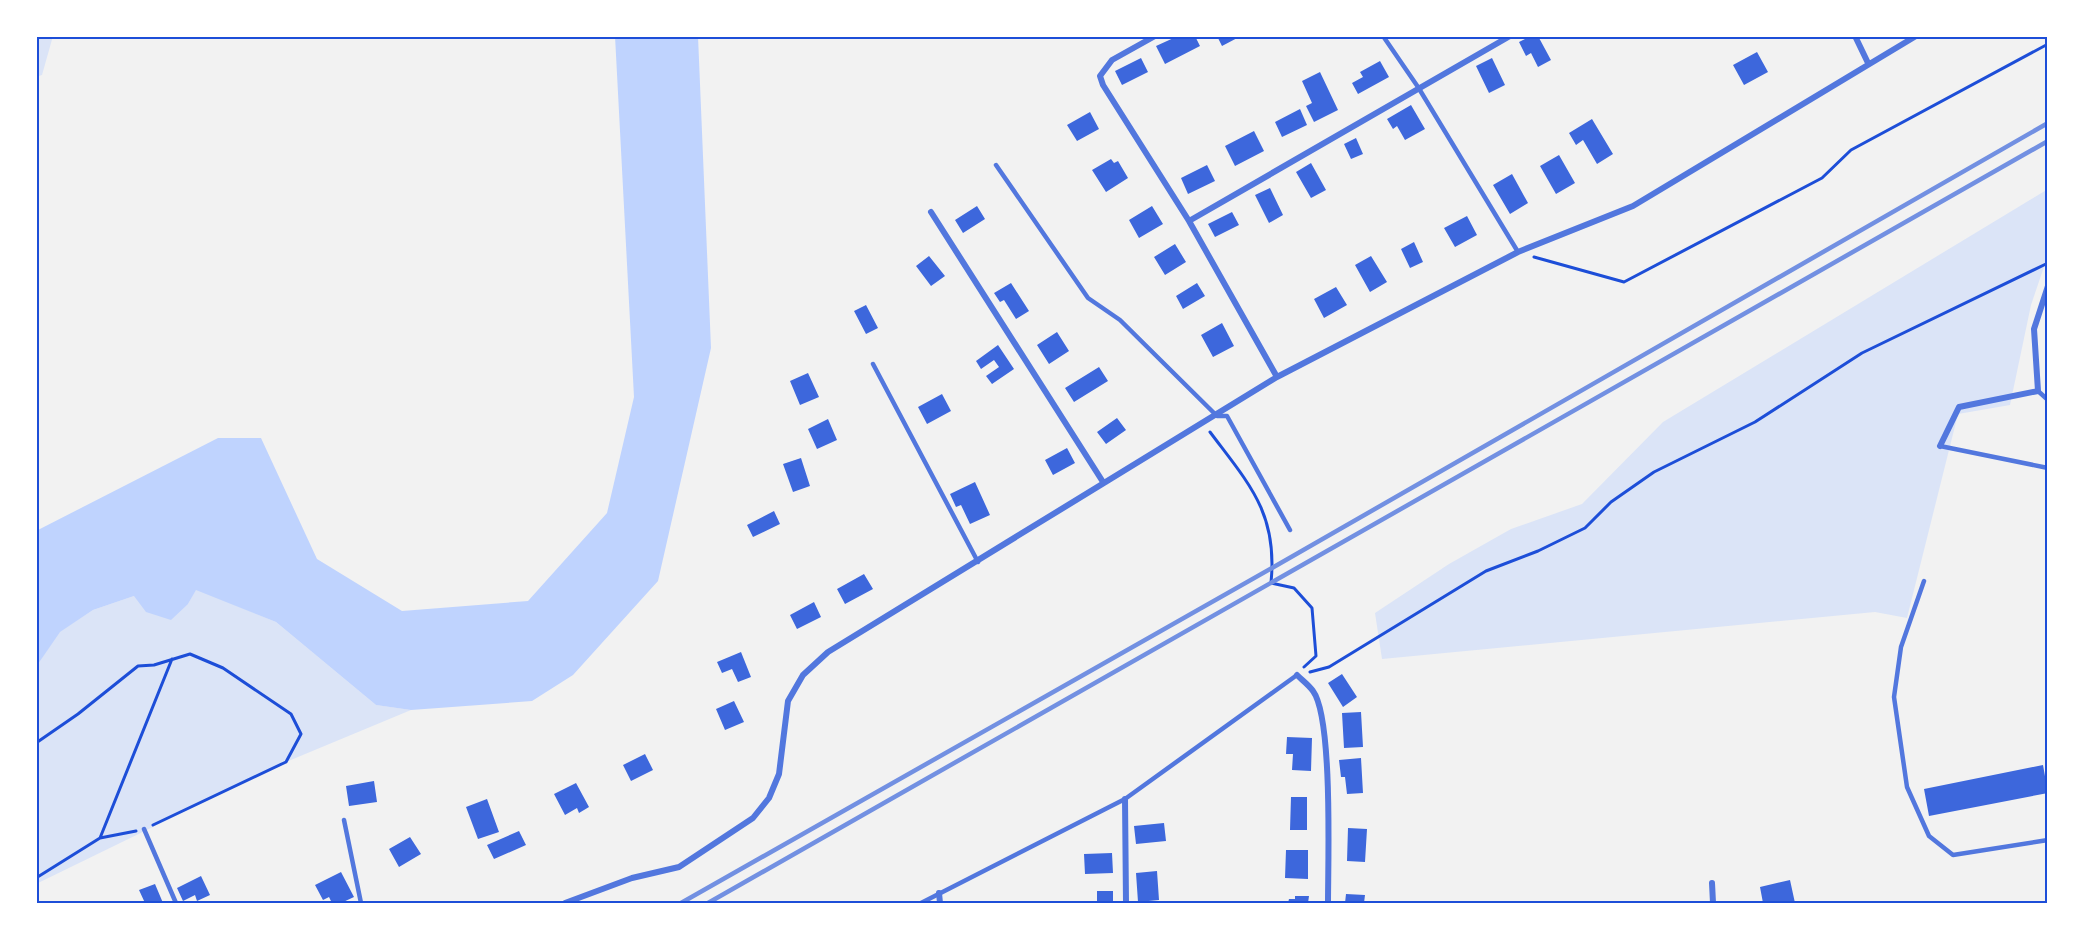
<svg xmlns="http://www.w3.org/2000/svg" width="2084" height="939" font-family="'IBM Plex Sans',sans-serif">
<style>
.green{fill:#dbe4f7}
.water{fill:#bfd3fe}
.building{fill:#3d67dc}
.lines{fill:none;stroke-linecap:round;stroke-linejoin:round}
.path{stroke:#1d4ed8;stroke-width:3}
.service{stroke:#5277de;stroke-width:4.5}
.minor{stroke:#5277de;stroke-width:6}
.rail{stroke:#7290e2;stroke-width:4.5}
.neatline{fill:none;stroke:#1d4ed8;stroke-width:2}
</style>
<rect width="100%" height="100%" fill="#f2f2f2"/>
<path class="green" d="M36 36H53L42 75 36 77Z
M2048 189V255L2031 305 2010 405 1958 414 1907 618 1875 612 1382 659 1375 613 1449 564 1511 529 1582 504 1663 422Z
M196 589 276 622 376 705 411 710 286 762 36 884V667L59 632 93 610 134 596 188 604Z"/>
<path class="water" d="M615 36H698L711 348 658 581 573 675 532 701 411 710 376 705 276 622 196 590 188 604 171 620 146 612 134 596 93 610 60 632 36 667V531L218 438H261L317 559 402 611 528 601 607 513 634 397Z"/>
<path class="building" d="M1178 36H1195L1200 46 1165 64 1156 46Z
M1217 36H1241L1222 46Z
M1531 36H1538L1551 60 1538 67 1531 53 1526 56 1519 42Z
M1757 52 1768 72 1744 85 1733 65Z
M1141 58 1148 72 1122 85 1115 71Z
M1492 58 1505 85 1489 93 1476 66Z
M1380 61 1389 77 1358 94 1352 83 1363 77 1360 72Z
M1320 72 1338 110 1314 122 1306 106 1312 103 1302 81Z
M1411 105 1425 129 1405 140 1397 126 1393 129 1387 119Z
M1300 109 1307 125 1282 137 1275 122Z
M1090 112 1099 129 1077 141 1067 125Z
M1592 119 1613 154 1597 164 1583 140 1576 145 1569 133Z
M1254 131 1264 151 1235 166 1225 146Z
M1356 138 1363 154 1351 159 1344 144Z
M1559 155 1575 183 1556 194 1540 166Z
M1111 159 1114 163 1118 161 1128 178 1106 192 1092 170Z
M1311 163 1326 190 1311 198 1296 172Z
M1207 165 1215 181 1188 194 1181 178Z
M1512 174 1528 203 1510 214 1493 185Z
M1270 188 1283 215 1269 223 1255 195Z
M977 206 985 219 963 233 955 220Z
M1152 206 1163 224 1139 238 1129 220Z
M1232 212 1239 225 1215 237 1208 224Z
M1467 216 1477 235 1455 247 1444 228Z
M1414 242 1423 262 1410 268 1401 249Z
M1175 244 1186 262 1165 275 1154 257Z
M929 256 945 276 931 286 916 266Z
M1371 256 1387 282 1370 292 1355 265Z
M1011 283 1029 311 1016 319 1004 300 1000 302 994 293Z
M1197 283 1205 296 1183 309 1176 296Z
M1336 287 1347 305 1324 318 1314 299Z
M866 305 878 328 866 334 854 311Z
M1222 323 1234 346 1213 357 1201 335Z
M1057 332 1069 351 1049 364 1037 345Z
M998 345 1014 369 992 384 986 376 999 367 994 360 981 369 976 361Z
M1099 367 1108 381 1074 402 1065 388Z
M808 373 819 397 800 405 790 381Z
M942 394 951 411 927 424 918 407Z
M1117 418 1126 430 1106 444 1097 432Z
M828 419 837 440 817 449 808 429Z
M1067 448 1075 463 1053 475 1045 460Z
M801 458 810 486 793 492 783 464Z
M975 482 990 515 970 524 961 505 956 507 950 494Z
M774 511 780 524 753 537 747 525Z
M864 574 873 589 845 604 837 589Z
M814 602 821 617 797 629 790 615Z
M741 652 751 677 738 682 732 669 722 673 717 662Z
M1342 674 1357 697 1343 707 1328 683Z
M734 701 744 722 725 730 716 709Z
M1361 712 1363 747 1344 748 1342 713Z
M1287 737 1312 738 1311 771 1292 770 1293 754H1286Z
M645 754 653 770 631 781 623 765Z
M1361 758 1363 793 1347 794 1345 777H1341L1339 760Z
M2043 765 2048 793 1929 816 1924 789Z
M374 781 377 802 349 806 346 786Z
M576 783 589 807 579 813 577 808 565 815 554 794Z
M1291 797H1307V830H1290Z
M487 799 499 832 478 839 466 807Z
M1164 823 1166 841 1136 844 1134 826Z
M1348 828 1367 829 1365 862 1347 861Z
M519 831 526 845 494 859 487 845Z
M410 837 421 854 399 867 389 849Z
M1286 850H1308V879L1285 878Z
M1112 853 1113 873 1085 874 1084 854Z
M1157 871 1159 900 1138 902 1136 873Z
M341 872 354 897 341 903H332L329 897 323 900 315 885Z
M201 876 210 895 197 901 195 895 183 901 177 888Z
M1790 880 1795 903H1763L1760 887Z
M155 884 163 903H145L139 890Z
M1097 891H1113V903H1097Z
M1346 894 1365 895 1364 903H1345Z
M1295 896H1309L1308 903H1288L1289 899H1295Z"/>
<g class="lines">
<path class="path" d="M1534 257 1624 282 1822 178 1851 150 2048 44
M1210 432C1249 484 1278 513 1271 583L1294 588 1312 608 1316 656 1304 667
M1310 672 1329 667 1486 571 1538 551 1585 528 1611 502 1654 472 1755 422 1862 353 2048 263
M36 743 78 714 138 666 154 665 190 654 223 668 291 714 301 734 286 762 153 825
M100 838 172 659
M36 878 100 838 136 831"/>
<path class="service" d="M1383 36 1418 87 1518 252
M996 165 1088 298 1120 320 1217 416H1227L1290 530
M873 364 978 562
M2038 391 2048 400
M1940 446 2048 468
M1924 581 1901 647 1894 697 1907 787 1929 836 1953 855 2048 840
M344 820 361 903
M144 829 176 903
M921 903 1125 799 1297 675"/>
<path class="minor" d="M1155 36 1112 60 1100 76 1103 85 1189 221 1277 377
M1855 36 1868 63
M931 212 1103 482
M1189 221 1510 36
M1940 446 1959 407 2038 391 2034 329 2048 286
M1297 675C1302 680 1309 685 1313 691 1333 718 1328 863 1328 903
M1125 799 1126 903
M1712 883 1713 903
M939 893 940 903
M565 903 632 878 679 867 753 818 769 798 779 774 788 701 803 675 828 652 1277 377 1518 252 1633 206 1916 36"/>
<path class="rail" d="M681 903 1272 568 2048 123
M708 903 2048 141"/>
</g>
<rect width="2084" height="939" fill="none" stroke="#ffffff" stroke-width="75"/>
<rect x="38" y="38" width="2008" height="864" class="neatline"/>
</svg>
